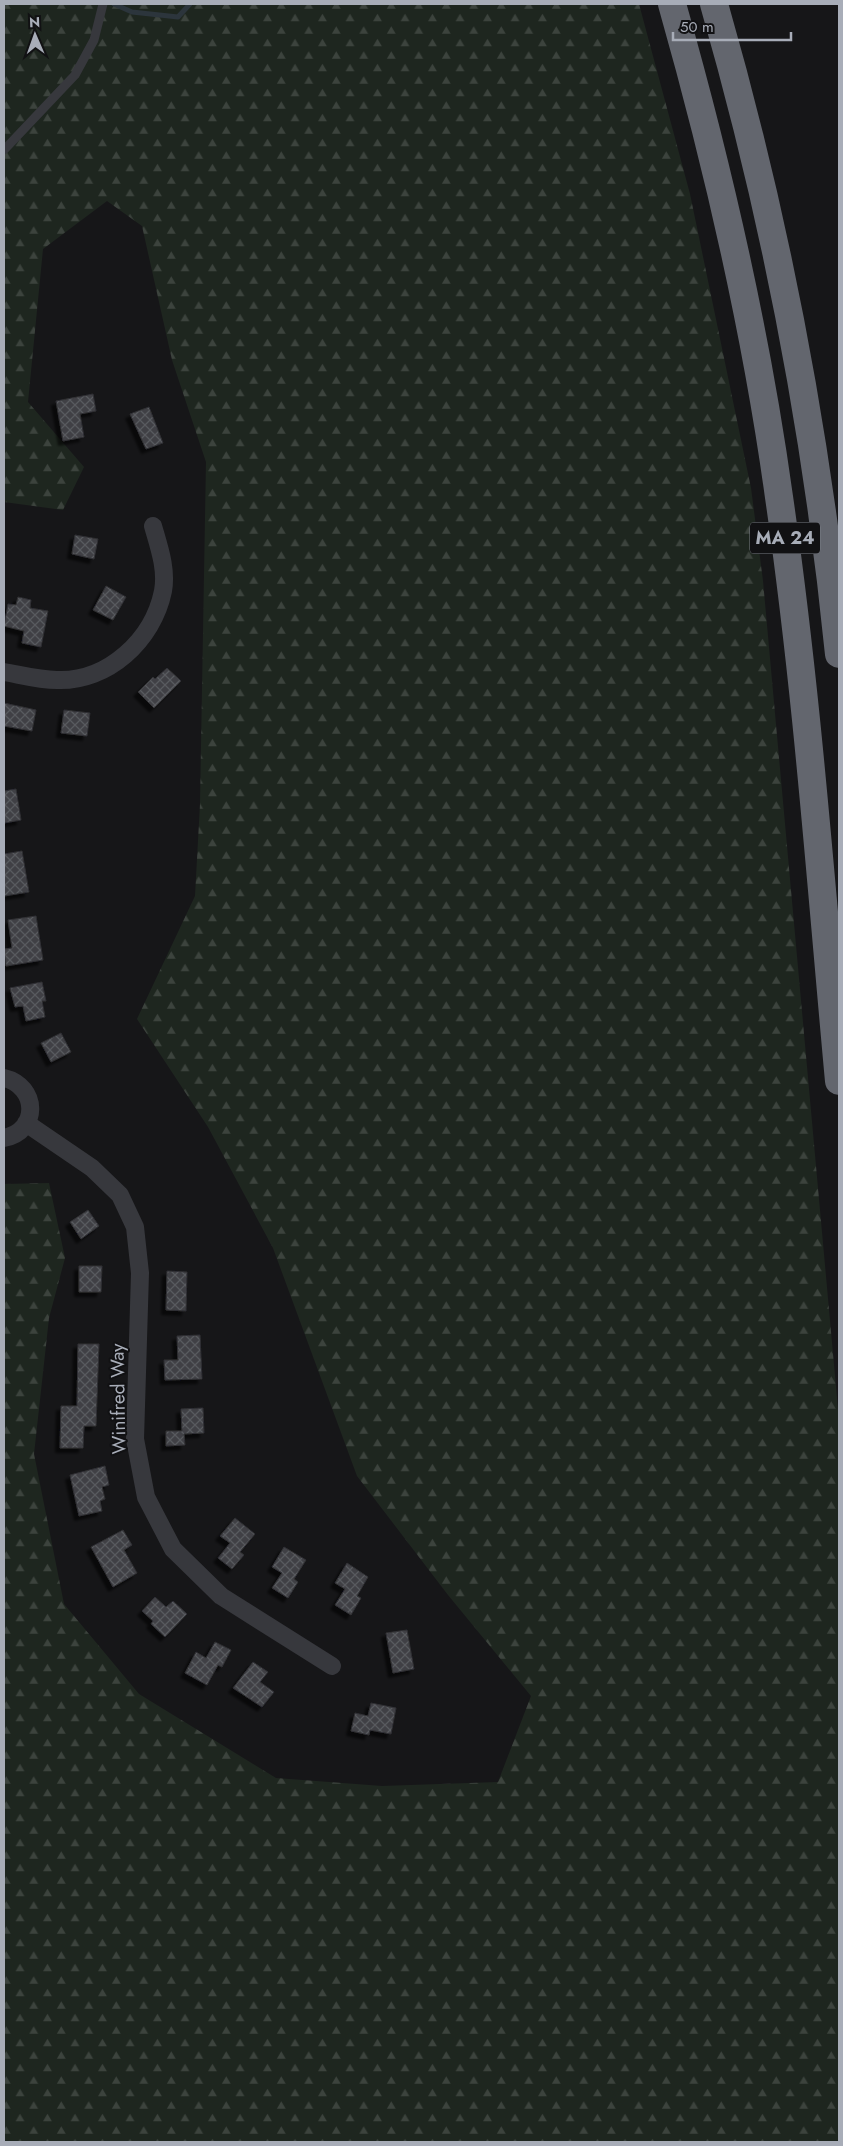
<svg xmlns="http://www.w3.org/2000/svg" width="843" height="2146" font-family="Jost,sans-serif">
<style>
.forest{fill:url(#forest-firs)}
.lines{fill:none;stroke-linecap:round;stroke-linejoin:round}
.stream{stroke:#2c353c;stroke-width:5}
.building{fill:url(#building-cross-hatch);stroke:#303034;filter:url(#shadow)}
.service{stroke:#37383d;stroke-width:9}
.minor{stroke:#37383d;stroke-width:18}
.motorway{stroke:#63666e;stroke-width:28}
.labels{text-anchor:middle;dominant-baseline:central;stroke-width:4;stroke-linejoin:round;paint-order:stroke}
.shield{fill:#111113;stroke:#7b7e86;stroke-width:1}
.shield-label{font-size:18px;font-weight:bold;fill:#a8adb8}
.street-label{font-size:19px;fill:#a8adb8;stroke:#111113}
</style>
<defs>
<pattern id="forest-firs" width="22" height="20" patternUnits="userSpaceOnUse" patternTransform="scale(1.25)"><rect width="22" height="20" fill="#1e261f"/><path d="M5 1l3.5 6h-7zM16 11l3.5 6h-7z" fill="#3c433d"/></pattern>
<pattern id="building-cross-hatch" width="8" height="8" patternUnits="userSpaceOnUse" patternTransform="scale(1.25)"><rect width="8" height="8" fill="#404145"/><path d="M0 0l8 8M0 8l8-8" fill="none" stroke="#595a5e"/></pattern>
<filter id="shadow"><feDropShadow dx="-4.5" dy="4.5" stdDeviation="1" flood-color="#0009"/></filter>
</defs>
<rect width="100%" height="100%" fill="#161618"/>
<path class="forest" d="M4 4H639L690 194 751 488 763 581 839 1420V2142H4V1184L49 1183 65 1258 49 1318 34 1454 64 1604 139 1694 276 1778 382 1786 498 1782 531 1696 448 1595 357 1476 273 1248 208 1127 137 1019 195 896 200 804 206 462 172 360 142 226 107 201 43 249 28 402 84 467 63 510 4 502Z"/>
<g class="lines">
<path class="stream" d="M114 4 132 12 178 17 190 4"/>
</g>
<path class="building" d="M93 394 96 411 80 414 84 437 63 441 56 401Z
M149 407 163 443 146 449 130 414Z
M75 535 98 539 94 559 72 554Z
M106 586 126 597 113 620 93 610Z
M18 597 31 600 30 608 48 611 41 647 22 643 24 631 4 626 8 604 16 605Z
M167 668 181 681 154 708 138 692 153 677 155 679Z
M4 703 36 710 32 731 4 726Z
M64 710 90 713 87 736 61 733Z
M16 789 21 820 4 823V791Z
M22 851 29 892 4 896V854Z
M36 916 43 960 6 966 4 949 12 948 8 920Z
M42 982 46 1001H42L45 1017 26 1021 23 1006 15 1007 10 988Z
M61 1033 71 1052 51 1062 41 1043Z
M88 1210 99 1226 81 1239 70 1222Z
M79 1266H102L101 1292H79Z
M167 1271 187 1272 186 1311 166 1310Z
M200 1335 202 1379 165 1380 164 1360H178L177 1336Z
M78 1344H99L96 1426H84L83 1448H60L61 1406H77Z
M203 1408 204 1433 184 1434 185 1445 166 1446V1431H182L181 1409Z
M105 1466 109 1485 102 1487 105 1499 100 1501 102 1511 79 1516 70 1475Z
M235 1518 255 1534 240 1552 244 1555 232 1569 218 1558 230 1543 220 1536Z
M123 1530 132 1545 124 1550 137 1573 113 1587 91 1547Z
M284 1547 306 1560 294 1579 298 1582 288 1598 272 1588 282 1573 272 1567Z
M347 1563 368 1577 357 1596 361 1598 351 1615 335 1605 345 1589 335 1583Z
M155 1597 166 1607 173 1601 187 1614 165 1637 151 1624 153 1621 142 1611Z
M407 1630 414 1669 393 1673 386 1633Z
M215 1642 231 1650 222 1667 218 1665 207 1685 185 1673 196 1652 206 1658Z
M253 1662 268 1672 260 1682 274 1692 262 1707 233 1688Z
M371 1703 396 1708 391 1734 370 1730 369 1735 351 1731 355 1713 368 1716Z"/>
<g class="lines">
<path class="service" d="M4 150 75 75 94 40 103 4"/>
<path class="minor" d="M4 672C21 675 39 680 57 680 108 682 153 640 163 591 167 569 159 547 153 526
M4 1078C38 1086 40 1131 4 1138
M26 1123 92 1168 120 1195 135 1227 140 1273 135 1439 146 1497 173 1549 221 1596 332 1666"/>
<path class="motorway" d="M672 4C718 166 756 330 779 497 807 690 821 886 839 1081
M714 4C775 216 817 434 839 654"/>
</g>
<g class="labels">
<rect class="shield" x="750" y="522.5" width="70" height="31" rx="4"/>
<g class="shield-label">
<text x="785" y="538">MA 24</text>
</g>
<g class="street-label">
<text transform="translate(118 1399) rotate(-91)">Winifred Way</text>
</g>
</g>
<rect width="843" height="2146" fill="none" stroke="#a8adb8" stroke-width="10"/>
<g transform="translate(35 35) rotate(358)" stroke="#111113" stroke-width="4" paint-order="stroke">
<path d="M0-4L9 19L0 12L-9 19Z" fill="#a8adb8"/>
<text y="-8" font-size="14" font-weight="bold" text-anchor="middle" fill="#a8adb8">N</text>
</g>
<path d="M673 32v8h118v-8" fill="none" stroke="#a8adb8" stroke-width="2.5"/>
<text x="680" y="32" font-size="15" fill="#a8adb8" stroke="#111113" stroke-width="4" paint-order="stroke">50 m</text>
</svg>
